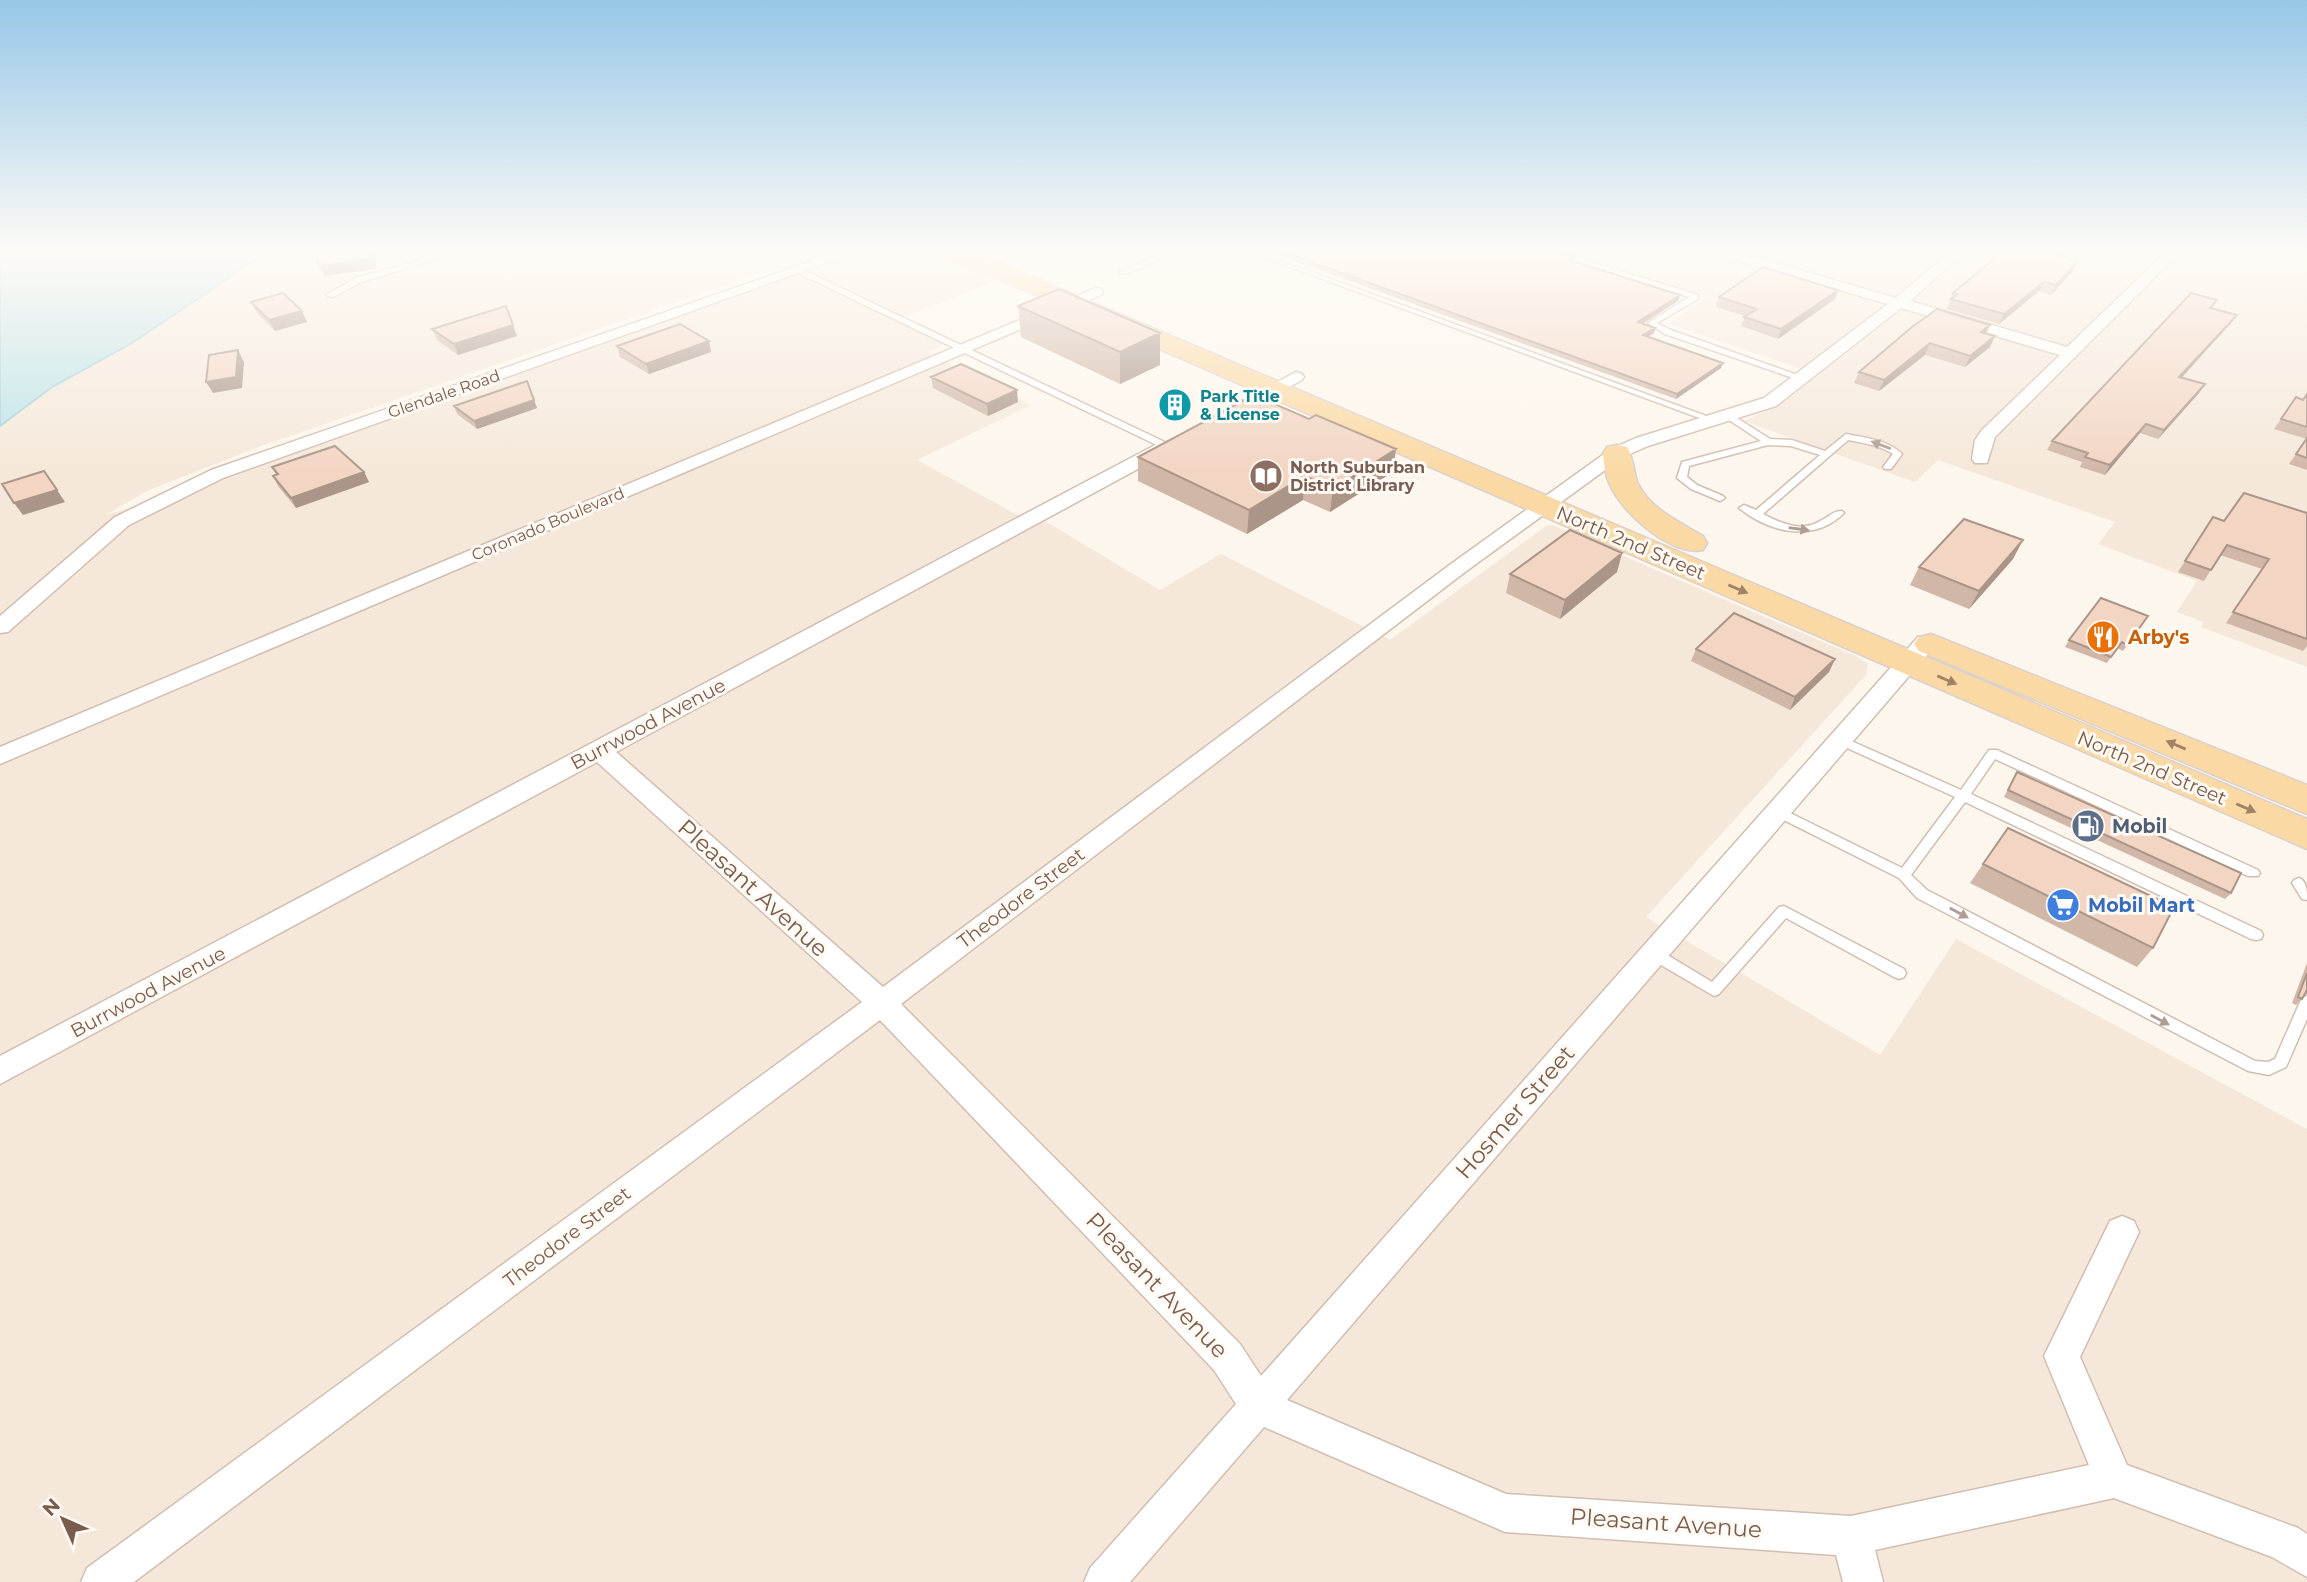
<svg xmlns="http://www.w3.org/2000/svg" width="2307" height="1582" font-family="Montserrat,sans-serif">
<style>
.residential{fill:#f5e8da}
.water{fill:#bfe3e8;stroke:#a5d3da;stroke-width:2}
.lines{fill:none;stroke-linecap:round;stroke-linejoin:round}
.service-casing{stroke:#d1beb0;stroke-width:3}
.minor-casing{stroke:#d1beb0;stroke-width:3}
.primary-casing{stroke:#dad1cd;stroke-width:3}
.service{fill:#fff;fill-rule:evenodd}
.minor{fill:#fff;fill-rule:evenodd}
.primary{fill:#fbd9a5;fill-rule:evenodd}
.wall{fill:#d1b7a8}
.shaded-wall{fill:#aa9588}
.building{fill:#f3d5c3;stroke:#aa9588;stroke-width:2}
.oneway{fill:#af9d94}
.oneway2{fill:#a18267}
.labels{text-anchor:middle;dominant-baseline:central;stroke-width:6;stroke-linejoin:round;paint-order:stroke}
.far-street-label{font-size:16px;fill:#7a5c4d;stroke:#fffaf3}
.far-culture-label{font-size:16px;font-weight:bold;fill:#0d838f;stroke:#fffaf3;text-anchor:start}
.far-education-label{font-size:16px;font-weight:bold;fill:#785e54;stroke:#fffaf3;text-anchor:start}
.street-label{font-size:19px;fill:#7a5c4d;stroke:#fffaf3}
.food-label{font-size:19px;font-weight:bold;fill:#c56008;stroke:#fffaf3;text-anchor:start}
.service-label{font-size:19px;font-weight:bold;fill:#4e5e75;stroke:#fffaf3;text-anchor:start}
.shop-label{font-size:19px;font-weight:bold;fill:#366cbe;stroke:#fffaf3;text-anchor:start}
.near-street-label{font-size:23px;fill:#7a5c4d;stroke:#fffaf3}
</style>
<rect width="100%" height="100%" fill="#fdf6ec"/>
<path class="residential" d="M267 252H791L799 260 261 446 147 491 106 515 232 477 290 454 860 252H938L1001 279 899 319 941 341 943 345 928 353 1031 405 917 460 1036 525 1045 521 1160 590 1221 554 1390 640 1546 526 1552 525 1860 658 1868 664 1866 675 1646 917 1880 1055 1956 939 2307 1129V1582H0V426L52 387 132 343Z
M1563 252H2307V667L2201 627 2203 622 2177 612 2197 581 2098 544 2115 522 1938 460 1915 482 1744 421 1779 405 1819 375 1668 324 1706 297Z"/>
<path class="water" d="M0 252H267L132 343 52 387 0 426Z"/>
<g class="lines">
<defs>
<path id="service" d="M450 252H459L362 282 333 297 326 295 356 278Z
M799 252H806L822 263 816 264Z
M1167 252H1175L1126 274 1119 272Z
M1249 252H1257L1720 421 1713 423Z
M1550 252H1559L1698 295V299L1657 323 1671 330 1806 378 1799 380 1665 334 1648 323 1689 297Z
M799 268 1169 444 1170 446 1163 448 796 272V268Z
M1729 413 1770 439 1792 440 1825 451 1846 434C1866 438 1888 440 1902 454L1891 469H1885L1883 467 1893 454C1880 445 1863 443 1848 440L1763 514C1783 524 1801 533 1822 520 1830 516 1833 511 1842 511L1844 513C1814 543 1770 533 1739 508L1744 505 1756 510 1820 455 1791 446 1768 445 1689 466 1687 477 1697 485 1723 496 1725 498 1720 501 1691 489 1677 478 1682 462 1761 441 1726 418V414Z
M1840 736 1961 790 1989 750H1997L2258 870 2260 873 2258 876H2248L1995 759 1971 794 2261 931 2263 935 2261 939 2256 940 2251 939 1965 802 1911 875 1927 890 2255 1061 2268 1062 2275 1059 2300 1002 2302 998 2307 996V1019L2286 1067 2269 1075 2248 1071 1917 898 1899 878 1774 815 1772 812 1774 809H1782L1902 868 1955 797 1836 743 1834 740 1836 737Z
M2299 878C2307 881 2307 891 2307 900L2302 899 2292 883 2294 880Z
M1784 906 1904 969 1906 973 1904 977 1899 979 1894 977 1786 918 1719 994 1714 996 1649 958 1647 954 1649 950 1654 949 1659 950 1712 982 1779 907Z"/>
<path id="minor" d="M838 252H857L223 478 129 525 8 632 0 633V616L115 517 211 470Z
M1716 252H1737L1896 298 1950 252H1965L1910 301 2067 347 2166 252H2180L1995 437 1987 463H1975L1972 459 1975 440 1982 430 2060 355 1901 308 1776 406 1648 446 1623 457 1465 572 901 1004 1240 1344 1261 1376 1918 637H1934L1937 642 1934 647 1287 1400 1506 1494 1851 1516 2089 1465 2044 1356 2110 1221 2122 1216 2134 1221 2139 1232 2080 1357 2127 1465 2298 1528 2307 1534V1577L2272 1557 2114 1498 1875 1550 1883 1582H1843L1836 1555 1505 1532 1264 1427 1130 1582H1084L1090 1568 1236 1404 1214 1370 880 1020 134 1582H81L87 1568 862 1002 597 762 0 1084V1056L1159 443H1171L1174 447 1171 451 616 752 883 987 1451 564 1611 449 1636 438 1764 398 1888 304 1718 255Z
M1096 288 1101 289 1103 292 1101 295 0 764V747Z
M1296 372 1302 374 1304 377 1302 380 1234 417 1228 418 1219 413Z"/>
<path id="primary" d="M945 252H974L2307 819V849L948 257Z
M1617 445 1627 447C1634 458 1633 472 1638 484 1650 509 1681 523 1703 536L1707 543 1703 550C1672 557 1622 513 1610 485 1605 475 1604 464 1603 453L1607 447Z
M1931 634 2307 785V814L1919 651 1914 644 1919 637Z"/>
</defs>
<use href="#service" class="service-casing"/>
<use href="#minor" class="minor-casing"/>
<use href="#primary" class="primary-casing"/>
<use href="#service" class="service"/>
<use href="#minor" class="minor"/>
<use href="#primary" class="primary"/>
</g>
<path class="wall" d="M1270 252H1556L1575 257 1574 262 1680 295 1678 301 1643 324 1655 328 1654 333 1648 337 1721 368 1676 399Z
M2062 257 2078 261 2073 271 2051 295 2039 291 1999 324 1947 309 1953 293Z
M1838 290 1835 299 1778 339 1741 326 1745 316 1716 307 1719 297Z
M251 302 302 311 307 322 275 331 257 313Z
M1018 306 1160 365 1120 384 1021 337Z
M2212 309 2231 323 2182 377 2205 384 2199 393 2158 439 2140 433 2105 475 2080 467 2082 462 2047 450 2052 441Z
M1912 327 1986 333 1995 336 1990 347 1965 367 1925 355 1879 391 1854 383 1859 372Z
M432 329 517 336 458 355 437 340Z
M617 346 711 352 649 374 620 357Z
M931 377 1018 402 988 416 933 388Z
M527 381 537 408 477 429 457 414 454 406Z
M2307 394V470L2289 464 2307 439 2274 429 2281 419 2303 399Z
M1138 457 1393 472 1330 512 1303 500 1247 534 1138 481Z
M272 467 364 472 369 482 296 508 278 486 273 476 276 475Z
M2307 513V646L2303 651 2226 623 2262 569 2220 555 2204 581 2178 572 2213 517 2224 521Z
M1622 553 1617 572 1560 619 1506 593 1510 574Z
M2013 559 1969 609 1910 585 1919 567Z
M2148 616 2123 651 2117 648 2107 663 2065 647 2069 640Z
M1696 649 1835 659 1829 672 1790 710 1691 661Z
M2017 772 2231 893 2225 899 2004 797Z
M2008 828 2153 948 2137 967 1970 883Z
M2307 963V994L2304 995 2302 999 2296 1005 2292 1003Z"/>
<path class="shaded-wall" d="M371 252H376V269L324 276 320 266Z
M2063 252H2068L2053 266 2058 256Z
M2078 261 2073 271 2051 295 2056 285Z
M2044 282 2039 291 1999 324 2004 314Z
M1838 290 1835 299 1778 339 1781 329Z
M1680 295 1678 301 1637 327 1638 322Z
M506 306 517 336 458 355 454 344Z
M302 311 307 322 275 331 269 320Z
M2237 315 2231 323 2174 386 2179 377Z
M1990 325 1985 336 1981 332Z
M1655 328 1654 333 1641 341 1643 335Z
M1160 333V365L1120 384V352Z
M1995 336 1990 347 1965 367 1970 356Z
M709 341 711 352 649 374 646 364Z
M1930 343 1925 355 1879 391 1884 380Z
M238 350 244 362 242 388 213 393 206 382Z
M1723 363 1721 368 1676 399 1677 394Z
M2205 384 2199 393 2158 439 2164 430Z
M1017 390 1018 402 988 416 987 404Z
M534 400 537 408 477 429 474 421Z
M2146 424 2140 433 2105 475 2110 465Z
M1396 449 1393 472 1330 512 1333 489Z
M364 472 369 482 296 508 291 498Z
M1305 476 1303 500 1247 534 1249 510Z
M57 490 65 502 23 515 14 503Z
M2023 540 2013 559 1969 609 1979 591Z
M1622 553 1617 572 1560 619 1565 600Z
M1835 659 1829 672 1790 710 1795 697Z"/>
<path class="building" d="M315 252H371V258L320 266Z
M1284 252H1556L1575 257 1569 260 1680 295 1638 322 1655 328 1643 335 1723 363 1677 394Z
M2002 252H2063L2058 256 2078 261 2056 285 2044 282 2004 314 1951 299 1957 294 1953 293Z
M1763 267 1838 290 1781 329 1744 317 1757 309 1719 297Z
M1059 289 1160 333 1120 352 1018 306Z
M283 293 302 311 269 320 251 302Z
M2191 293 2217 300 2210 308 2237 315 2179 377 2205 384 2164 430 2146 424 2110 465 2085 457 2088 453 2052 441Z
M506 306 513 325 454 344 432 329Z
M1937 309 1990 325 1981 332 1995 336 1970 356 1930 343 1884 380 1859 372 1912 327Z
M680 324 709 341 646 364 617 346Z
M238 350 236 377 206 382 209 355Z
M961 364 1017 390 987 404 931 377Z
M527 381 534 400 474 421 454 406Z
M2307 394V427L2281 419 2296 397 2303 400Z
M1254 395 1309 419 1316 415 1396 449 1333 489 1305 476 1249 510 1138 457Z
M2307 438V458L2296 454Z
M335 446 364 472 291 498 273 476 278 474 272 467Z
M44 471 57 490 14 503 2 484Z
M2244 493 2307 513V639L2233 612 2269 559 2227 545 2211 570 2185 561 2213 517 2224 521Z
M1964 519 2023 540 1979 591 1919 567Z
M1570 530 1622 553 1565 600 1510 574Z
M2101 598 2148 616 2127 645 2122 642 2111 657 2069 640Z
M1734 613 1835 659 1795 697 1696 649Z
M2017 772 2241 873 2231 893 2008 790Z
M2008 828 2174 907 2153 948 1983 864Z
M2307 973V990L2302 999 2298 997Z"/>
<defs><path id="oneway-solid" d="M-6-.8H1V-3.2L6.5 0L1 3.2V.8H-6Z" transform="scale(1.75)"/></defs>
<g class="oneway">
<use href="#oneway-solid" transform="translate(1881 445) rotate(-159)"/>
<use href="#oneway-solid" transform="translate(1799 529) rotate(8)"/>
<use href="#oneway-solid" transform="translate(1959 913) rotate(28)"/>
<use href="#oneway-solid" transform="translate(2160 1020) rotate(28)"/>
</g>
<g class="oneway2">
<use href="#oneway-solid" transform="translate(1738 589) rotate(23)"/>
<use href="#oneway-solid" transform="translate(1947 680) rotate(23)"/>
<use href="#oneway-solid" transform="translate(2176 745) rotate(-157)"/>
<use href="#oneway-solid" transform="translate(2246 808) rotate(23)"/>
</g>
<linearGradient id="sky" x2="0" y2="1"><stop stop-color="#97c7e8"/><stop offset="0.53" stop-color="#fefbf6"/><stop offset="1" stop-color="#fefbf6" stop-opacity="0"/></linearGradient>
<rect width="2307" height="473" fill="url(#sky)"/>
<defs>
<symbol id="building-disc" viewBox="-11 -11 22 22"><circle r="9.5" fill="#0f9aa8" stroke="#fffaf3"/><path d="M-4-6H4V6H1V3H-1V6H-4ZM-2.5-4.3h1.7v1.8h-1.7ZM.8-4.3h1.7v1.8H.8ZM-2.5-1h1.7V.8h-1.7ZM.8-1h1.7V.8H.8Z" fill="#fff"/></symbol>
<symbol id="library-disc" viewBox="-11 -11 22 22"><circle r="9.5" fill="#8d6e63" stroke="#fffaf3"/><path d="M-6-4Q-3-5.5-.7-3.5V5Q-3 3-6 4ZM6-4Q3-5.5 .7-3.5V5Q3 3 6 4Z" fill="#fff"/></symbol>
<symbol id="restaurant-disc" viewBox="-11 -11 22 22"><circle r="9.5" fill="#e8710a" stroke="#fffaf3"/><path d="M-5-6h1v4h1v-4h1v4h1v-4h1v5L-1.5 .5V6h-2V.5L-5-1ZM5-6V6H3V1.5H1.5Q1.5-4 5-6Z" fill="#fff"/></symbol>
<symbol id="fuel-disc" viewBox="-11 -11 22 22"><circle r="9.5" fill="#5c6f8a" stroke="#fffaf3"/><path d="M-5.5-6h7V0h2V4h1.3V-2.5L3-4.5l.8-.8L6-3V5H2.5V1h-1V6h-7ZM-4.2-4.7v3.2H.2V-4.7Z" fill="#fff"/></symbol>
<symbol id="supermarket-disc" viewBox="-11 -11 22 22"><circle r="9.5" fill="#3f7fe0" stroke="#fffaf3"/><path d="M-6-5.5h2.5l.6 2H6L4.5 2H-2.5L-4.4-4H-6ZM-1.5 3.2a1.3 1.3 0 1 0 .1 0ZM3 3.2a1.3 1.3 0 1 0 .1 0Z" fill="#fff"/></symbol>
</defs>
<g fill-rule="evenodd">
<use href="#building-disc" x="1156" y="386" width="38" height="38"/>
<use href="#library-disc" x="1247" y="457" width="38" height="38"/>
<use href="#restaurant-disc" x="2084" y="618" width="38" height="38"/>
<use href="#fuel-disc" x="2069" y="807" width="38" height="38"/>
<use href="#supermarket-disc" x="2044" y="886" width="38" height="38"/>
</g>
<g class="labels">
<g class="far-street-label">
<text transform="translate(444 394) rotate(-19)">Glendale Road</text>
<text transform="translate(548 524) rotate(-23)">Coronado Boulevard</text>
</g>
<g class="far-culture-label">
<text x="1200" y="396">Park Title<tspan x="1200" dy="18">&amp; License</tspan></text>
</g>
<g class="far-education-label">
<text x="1290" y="467">North Suburban<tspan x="1290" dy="18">District Library</tspan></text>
</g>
<g class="street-label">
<text transform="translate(1631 543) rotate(23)">North 2nd Street</text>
<text transform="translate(648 724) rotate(-28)">Burrwood Avenue</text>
<text transform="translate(2152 768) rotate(23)">North 2nd Street</text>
<text transform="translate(1021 898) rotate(-37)">Theodore Street</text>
<text transform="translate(148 992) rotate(-28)">Burrwood Avenue</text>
<text transform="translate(567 1237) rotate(-37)">Theodore Street</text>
</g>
<g class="food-label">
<text x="2128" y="637">Arby's</text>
</g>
<g class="service-label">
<text x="2112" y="826">Mobil</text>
</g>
<g class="shop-label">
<text x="2088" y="905">Mobil Mart</text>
</g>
<g class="near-street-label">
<text transform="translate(753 888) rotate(42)">Pleasant Avenue</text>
<text transform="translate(1515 1112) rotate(-49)">Hosmer Street</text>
<text transform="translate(1157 1285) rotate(46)">Pleasant Avenue</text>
<text transform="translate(1666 1523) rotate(4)">Pleasant Avenue</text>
</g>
</g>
<g transform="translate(63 1519) rotate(315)" stroke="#fffaf3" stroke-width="5" paint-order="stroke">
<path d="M0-5L12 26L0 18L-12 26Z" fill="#7a5c4d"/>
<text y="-10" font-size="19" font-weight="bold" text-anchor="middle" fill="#7a5c4d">N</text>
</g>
</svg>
